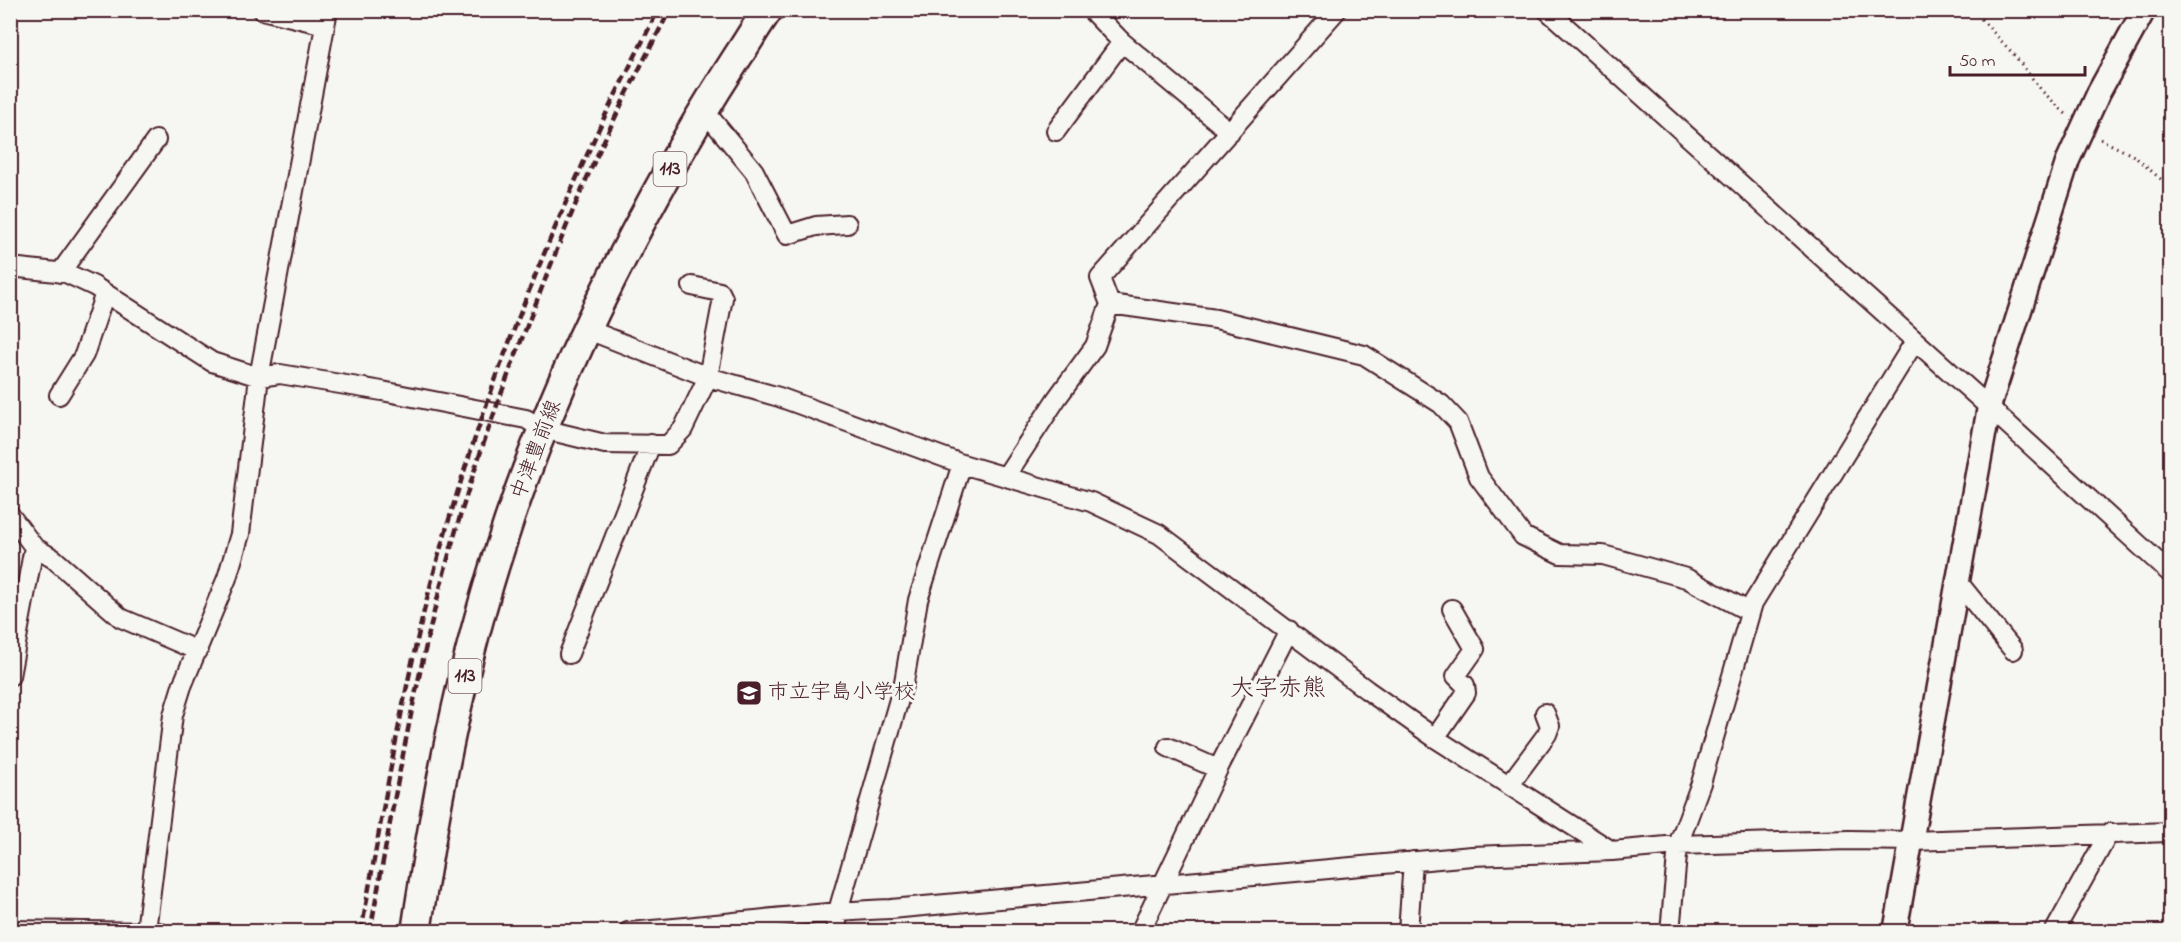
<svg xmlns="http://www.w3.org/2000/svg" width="2181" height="942" font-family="'Indie Flower','Klee One',sans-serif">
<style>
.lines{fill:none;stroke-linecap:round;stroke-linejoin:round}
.minor-casing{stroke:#4a1f2b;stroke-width:22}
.tertiary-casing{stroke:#4a1f2b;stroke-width:27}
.primary-casing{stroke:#4a1f2b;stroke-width:33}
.path{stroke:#4a1f2b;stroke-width:3;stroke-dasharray:1.5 4.5;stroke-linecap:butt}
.minor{stroke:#f6f6f2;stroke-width:18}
.tertiary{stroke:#f6f6f2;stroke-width:22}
.primary{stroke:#f6f6f2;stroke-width:28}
.rail{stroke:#4a1f2b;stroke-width:4.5;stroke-dasharray:9 4.5;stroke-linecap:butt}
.labels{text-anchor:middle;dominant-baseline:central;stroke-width:6;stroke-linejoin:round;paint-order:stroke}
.shield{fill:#f6f6f2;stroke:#7e6067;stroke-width:1.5}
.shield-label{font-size:20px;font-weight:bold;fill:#4a1f2b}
.street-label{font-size:21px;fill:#4a1f2b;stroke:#f6f6f2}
.poi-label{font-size:21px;fill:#4a1f2b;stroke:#f6f6f2;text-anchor:start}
.quarter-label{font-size:24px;fill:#4a1f2b;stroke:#f6f6f2}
</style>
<rect width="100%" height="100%" fill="#f6f6f2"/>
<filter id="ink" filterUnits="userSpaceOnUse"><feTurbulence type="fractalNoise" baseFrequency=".0167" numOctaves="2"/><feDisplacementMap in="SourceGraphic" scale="12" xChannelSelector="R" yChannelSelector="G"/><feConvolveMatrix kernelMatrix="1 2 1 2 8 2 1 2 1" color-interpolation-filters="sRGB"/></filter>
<g filter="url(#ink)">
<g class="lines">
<defs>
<path id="minor" d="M262 10 325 25
M1091 10 1122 42
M1547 10 1989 407 2170 573
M703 109 754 171 787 235 816 226 847 224
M1056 131 1122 42 1230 132
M10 267 66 273 94 286 212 362 259 377 280 374 382 391 526 419 543 429 605 444 668 445 683 429 708 377 723 298 720 292 692 286
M60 273 156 140
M1110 304 1216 319 1364 355 1441 404 1458 422 1479 477 1523 536 1560 554 1603 555 1686 578 1750 612
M586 329 708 377 779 397 962 464 1091 502 1159 534 1367 690 1435 738 1612 851
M59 395 84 355 105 293
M1006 476 1057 398 1095 346 1110 304 1100 278 1337 10
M10 515 34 547 54 559 121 618 198 651
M1958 582 2013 650
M569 654 651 444
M10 676 34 547
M1435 738 1466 693 1465 685 1456 676 1475 649 1452 609
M1168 747 1218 769
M1509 785 1547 734 1550 726 1545 713
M10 930 158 932
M146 931 173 715 182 686 227 578 240 534 259 377 328 10
M628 932C716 926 803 912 891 909L1472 856 1612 851 1678 845 1849 840 1912 841 2170 832
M836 932 838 911 904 682 918 600 962 464
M1140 932 1218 769 1289 630
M1408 932 1413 861
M1670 932 1678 845 1701 783 1753 603 1915 341
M2054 932 2109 833"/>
<path id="tertiary" d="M1895 932 1989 407 2068 160 2099 92 2144 10"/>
<path id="primary" d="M416 932C436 798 461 665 504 536 542 417 596 303 656 194 682 146 708 102 738 56 748 41 757 25 768 10"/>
</defs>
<use href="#minor" class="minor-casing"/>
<use href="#tertiary" class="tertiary-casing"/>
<use href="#primary" class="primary-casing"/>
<path class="path" d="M1973 10 2015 56 2042 91 2068 116
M2100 139 2134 156 2170 187"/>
<use href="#minor" class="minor"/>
<use href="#tertiary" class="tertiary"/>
<use href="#primary" class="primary"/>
<path class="rail" d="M361 932C385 801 406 667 443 540 485 396 540 255 603 120 621 83 640 47 658 10
M370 932C394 802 416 671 452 544 474 466 502 389 532 313 557 249 582 185 612 124 630 86 650 48 670 10"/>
</g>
</g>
<defs>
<symbol id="school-square" viewBox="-11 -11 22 22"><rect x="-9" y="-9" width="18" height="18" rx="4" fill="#4a1f2b" stroke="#f6f6f2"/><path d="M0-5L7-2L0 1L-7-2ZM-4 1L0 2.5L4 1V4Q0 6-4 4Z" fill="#fff"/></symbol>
</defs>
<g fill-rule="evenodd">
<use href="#school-square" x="734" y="678" width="30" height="30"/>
</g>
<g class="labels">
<g class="shield">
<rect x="653.5" y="152" width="33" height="34" rx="4.5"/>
<rect x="448.5" y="659" width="33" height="34" rx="4.5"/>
</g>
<g class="shield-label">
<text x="670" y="169">113</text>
<text x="465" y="676">113</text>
</g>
<g class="street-label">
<text transform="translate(537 450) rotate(-69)">中津豊前線</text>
</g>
<g class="poi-label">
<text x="768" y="693">市立宇島小学校</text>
</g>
<g class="quarter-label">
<text x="1278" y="689">大字赤熊</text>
</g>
</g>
<rect width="2181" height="942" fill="none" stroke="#f6f6f2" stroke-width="36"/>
<rect x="18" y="18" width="2145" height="906" fill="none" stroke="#4a1f2b" stroke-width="2" filter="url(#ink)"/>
<path d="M1950 66v9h135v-9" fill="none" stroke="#4a1f2b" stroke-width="3"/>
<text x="1959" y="66" font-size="18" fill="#4a1f2b" stroke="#f6f6f2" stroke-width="4.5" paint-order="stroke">50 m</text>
</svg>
